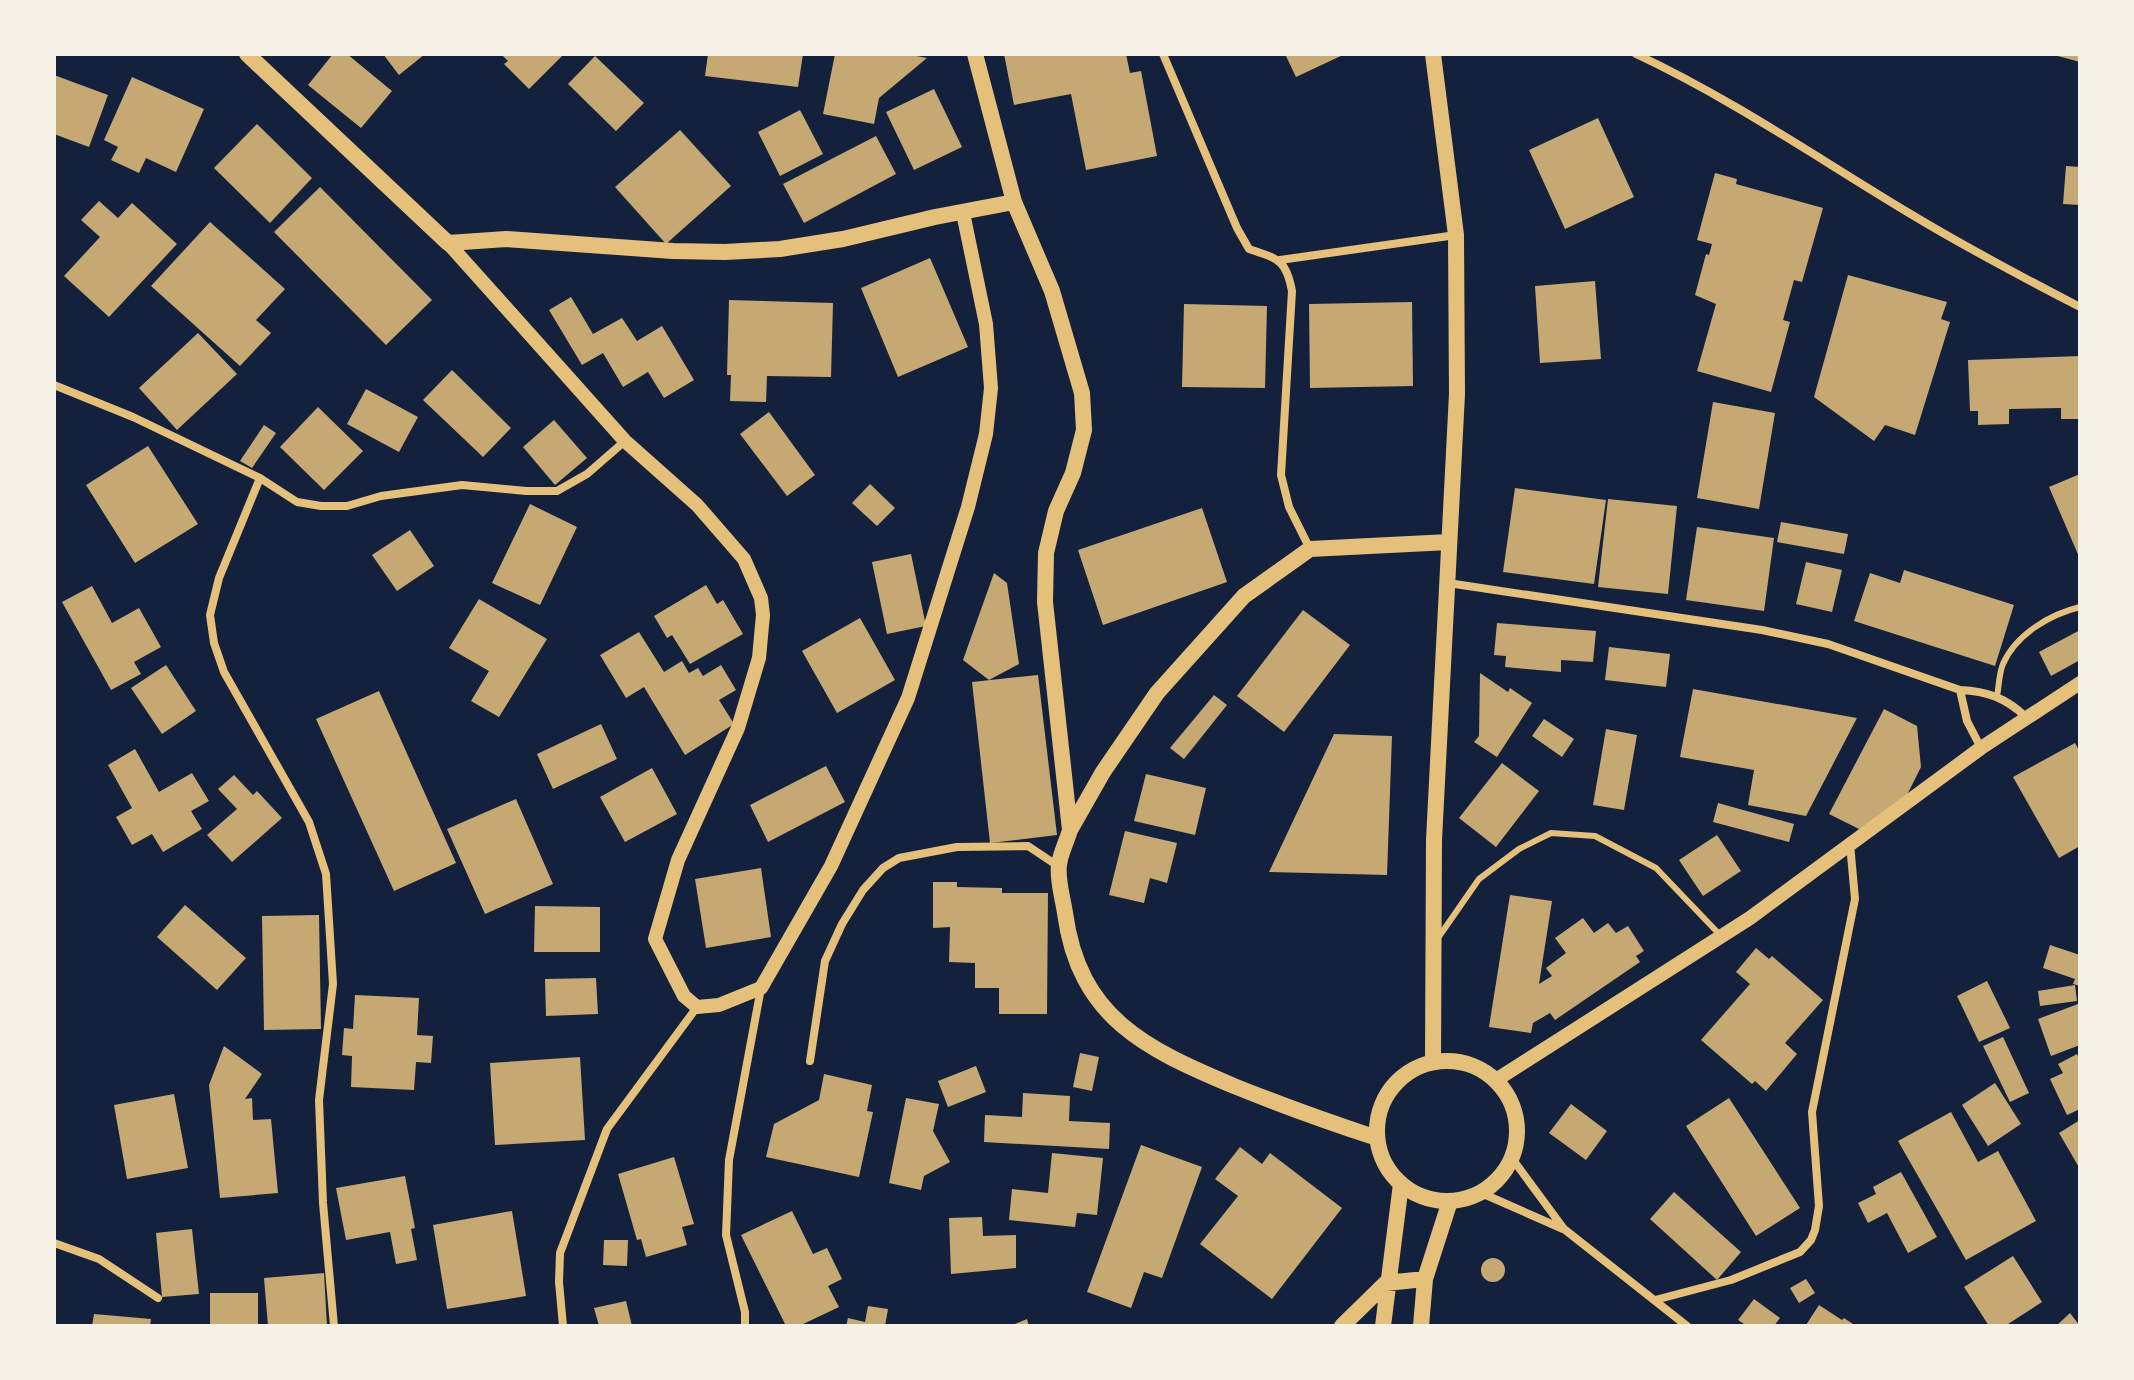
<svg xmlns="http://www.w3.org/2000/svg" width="2134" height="1380" font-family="'Fira Sans',sans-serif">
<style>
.building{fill:#c6a872}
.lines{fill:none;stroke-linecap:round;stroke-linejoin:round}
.service{stroke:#e5c07b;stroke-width:6}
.minor{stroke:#e5c07b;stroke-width:8}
.tertiary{stroke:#e5c07b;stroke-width:14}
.secondary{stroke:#e5c07b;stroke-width:16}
</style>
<rect width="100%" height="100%" fill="#14213d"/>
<path class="building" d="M333 54H347L392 91 361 128 308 85Z
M383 54H425L399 75Z
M501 54H564L529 89 504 64 508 61Z
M708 54H803L798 87 705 76Z
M835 54H906L927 58 879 98 874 124 823 114Z
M1004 54H1126L1130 73 1141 71 1157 156 1086 170 1071 94 1014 105Z
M1285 54H1345L1296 77Z
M2054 54H2080V62L2054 55Z
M595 56 644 103 616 131 568 84Z
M54 75 108 95 89 147 54 134Z
M132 77 204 109 176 172 146 158 139 173 111 160 118 147 104 140Z
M934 89 962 147 914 170 886 112Z
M800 110 823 154 780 176 758 132Z
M1598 118 1634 197 1565 229 1529 150Z
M257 124 312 178 270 223 214 168Z
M680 130 731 186 666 244 615 187Z
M876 136 896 174 804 223 783 184Z
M2066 166 2080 167V205L2063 204Z
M1715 173 1737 179 1736 184 1823 208 1802 282 1794 280 1783 320 1790 322 1771 392 1697 371 1716 304 1695 295 1706 254 1709 255 1712 244 1697 240Z
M320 187 432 300 386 345 274 232Z
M99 201 118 218 132 203 177 244 109 317 64 276 100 237 81 220Z
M210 222 285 289 256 320 271 333 240 366 151 286Z
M930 258 968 347 898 377 861 288Z
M1848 275 1947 302 1941 319 1950 322 1915 435 1885 425 1874 441 1814 397Z
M1595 281 1601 359 1540 363 1535 286Z
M571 297 593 334 622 318 637 341 662 326 694 380 664 398 648 372 623 387 603 353 582 365 549 310Z
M729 300 833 303 831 377 767 376 766 402 730 401 731 375H727Z
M1412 302 1413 386 1310 388 1309 304Z
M1184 304 1267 306 1265 388 1182 387Z
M198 333 237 374 177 430 139 388Z
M2080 356V419H2061V408L2009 409V424L1978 425V411H1970L1968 360Z
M452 370 511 428 483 457 423 400Z
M366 389 418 417 399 452 347 424Z
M1713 402 1775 413 1759 509 1697 498Z
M318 407 363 451 324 490 280 447Z
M769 412 815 475 787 496 740 434Z
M554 420 587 458 555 485 523 447Z
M264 425 276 433 252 468 240 461Z
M148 446 198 524 135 563 86 485Z
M2080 474V559L2049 487Z
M870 484 895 508 877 526 852 503Z
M1515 488 1606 500 1594 584 1503 572Z
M1608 499 1677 506 1668 594 1598 587Z
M530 504 577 527 540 605 492 583Z
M1202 508 1227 582 1103 625 1078 550Z
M1781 522 1848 534 1844 554 1777 542Z
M1697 527 1774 538 1764 611 1686 600Z
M410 530 434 566 397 591 372 555Z
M911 554 926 626 887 634 872 562Z
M1806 562 1842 570 1832 612 1796 604Z
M1904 570 2014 605 1995 666 1854 621 1870 573 1900 583Z
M994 573 1007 583 1019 664 989 680 963 660Z
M706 585 717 604 723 600 743 634 690 664 672 635 667 638 654 616Z
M92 586 112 623 139 608 161 647 134 662 141 674 111 690 62 602Z
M479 599 547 639 499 717 471 701 489 671 449 648Z
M1303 610 1350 645 1284 732 1237 696Z
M860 618 895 680 837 713 802 651Z
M1497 623 1596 631 1593 662 1561 660V672L1505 667 1506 656 1494 655Z
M2080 630V660L2051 676 2039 652Z
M639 632 664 672 682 661 689 673 698 668 703 676 721 665 736 690 719 700 734 724 685 755 644 687 626 698 600 655Z
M1609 647 1670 654 1666 687 1605 680Z
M166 665 196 711 162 734 131 688Z
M1480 673 1508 692 1510 688 1532 703 1497 757 1474 742 1479 736Z
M1038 675 1057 835 990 843 972 682Z
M1693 689 1857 718 1806 816 1748 805 1754 770 1680 757Z
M379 691 456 863 394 891 316 719Z
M1214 695 1227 705 1184 759 1170 748Z
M1884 709 1917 726 1921 767 1904 801 1863 831 1829 814Z
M1544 719 1574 739 1562 757 1532 736Z
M601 724 617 759 553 789 537 754Z
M1606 729 1637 735 1624 810 1593 805Z
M1334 734 1392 736 1387 875 1269 872Z
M2075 743 2080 752V846L2059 858 2013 777Z
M135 749 159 792 192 773 209 801 191 811 202 829 163 852 152 834 132 845 116 817 132 808 108 765Z
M1502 763 1539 791 1496 847 1459 818Z
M826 766 845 802 768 842 750 805Z
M652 768 677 814 625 842 600 797Z
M1146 774 1206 788 1195 835 1134 821Z
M234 775 253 795 257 791 282 818 232 862 207 835 237 809 218 789Z
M516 799 553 884 485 914 447 829Z
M1718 803 1794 824 1789 842 1713 822Z
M1125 831 1177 843 1167 883 1150 878 1144 903 1109 895Z
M1717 835 1741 871 1703 896 1679 860Z
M761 868 771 937 706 948 695 879Z
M933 882H957V887L1002 888V893H1048L1047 1014H999V988H975V963L949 962 950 927 933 928Z
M1510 895 1552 901 1539 984 1552 976 1546 968 1566 953 1555 938 1583 918 1594 933 1608 923 1616 933 1628 926 1644 951 1636 956 1640 962 1555 1020 1550 1013 1533 1023 1531 1033 1489 1027Z
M185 905 246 958 217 990 157 937Z
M535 906 600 907V952H534Z
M319 915 321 1029 264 1030 262 916Z
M2050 945 2080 955V986L2073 984 2075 979 2043 968Z
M1756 948 1769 959 1772 956 1823 1000 1785 1043 1797 1054 1766 1091 1755 1081 1752 1084 1701 1040 1750 984 1736 972Z
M596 978 598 1014 546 1016 545 979Z
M1987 981 2010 1028 1979 1042 1957 996Z
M2075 985 2077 1001 2040 1006 2038 991Z
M355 995 419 998 417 1035 433 1036 431 1063 416 1062 414 1090 351 1087 352 1056 342 1055 344 1028 353 1029Z
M2078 1004 2080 1045 2051 1056 2038 1019Z
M2003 1037 2029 1093 2010 1102 1983 1046Z
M224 1046 262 1074 245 1099 252 1098 253 1120 271 1119 278 1193 220 1198 209 1085Z
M1080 1053 1099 1057 1092 1091 1073 1087Z
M2077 1054 2080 1061V1109L2067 1115 2050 1079 2063 1073 2058 1064Z
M580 1057 585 1140 495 1145 490 1063Z
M976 1066 986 1092 948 1107 938 1081Z
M824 1074 872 1085 867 1111 873 1112 859 1177 766 1157 774 1124 819 1100Z
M1995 1083 2021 1124 1988 1146 1962 1105Z
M1023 1093 1070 1096 1069 1121 1110 1123 1109 1149 984 1142 985 1115 1022 1117Z
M174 1094 188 1168 127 1179 114 1105Z
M906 1098 939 1104 933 1131 950 1162 924 1176 921 1190 889 1183Z
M1729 1098 1800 1208 1756 1236 1686 1126Z
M1571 1104 1607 1131 1586 1160 1549 1133Z
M1951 1112 1978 1162 1998 1151 2036 1221 1966 1260 1898 1141Z
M2080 1120V1169L2059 1133Z
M1141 1145 1202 1167 1162 1278 1144 1272 1131 1308 1087 1292Z
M1240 1147 1262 1164 1270 1153 1342 1208 1272 1299 1200 1244 1238 1196 1215 1179Z
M1052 1153 1103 1158 1097 1215 1077 1213 1075 1227 1009 1220 1012 1189 1048 1193Z
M674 1157 694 1224 682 1227 687 1245 646 1257 641 1239 637 1240 618 1174Z
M1901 1172 1937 1237 1908 1253 1887 1213 1868 1223 1858 1203 1876 1194 1873 1187Z
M405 1176 415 1228 411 1229 417 1260 396 1264 390 1232 346 1240 336 1188Z
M1674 1192 1741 1252 1717 1280 1650 1219Z
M512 1211 526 1296 447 1309 433 1225Z
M792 1211 813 1254 827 1248 842 1279 828 1286 839 1307 799 1326H786L741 1235Z
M982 1217 983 1236 1016 1235V1268L951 1274 949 1218Z
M192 1229 199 1294 162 1297 156 1233Z
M604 1240H628L627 1266 603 1265Z
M2013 1256 2042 1302 2005 1326H1989L1964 1287Z
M1481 1270a12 12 0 1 1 24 0a12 12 0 1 1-24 0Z
M324 1273 327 1326H268L264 1278Z
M1806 1279 1815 1293 1799 1303 1790 1288Z
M210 1293H258V1326H210Z
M1754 1299 1780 1318 1774 1326H1747L1738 1320Z
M626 1301 632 1326H599L594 1308Z
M1819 1305 1842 1320 1844 1318 1856 1326H1808L1806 1325Z
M868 1306 888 1309 885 1326H846L848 1318 865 1322Z
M2070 1313 2080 1326H2056Z
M94 1314 151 1319 150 1326H92Z
M1027 1319 1029 1326H1010Z"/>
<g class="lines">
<path class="service" d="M1997 696C1999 686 1999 673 2003 664 2016 634 2051 614 2080 607
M1438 938 1479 879 1519 849 1551 833 1595 836 1656 868 1721 936"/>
<path class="minor" d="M1163 54 1237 228 1249 249C1278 259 1286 259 1292 291L1281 475 1289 507 1310 549
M1636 54C1732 99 1819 159 1909 213 1965 247 2022 277 2080 307
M1280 260 1456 235
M54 385 133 417 260 478 297 502 321 506H347L381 496 462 485 526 491H557L587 474 625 441
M260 478 219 578 210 615 214 643 224 672 309 822 326 874 333 984 319 1100 323 1203 334 1326
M1448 583 1762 630 1828 644 1960 690C1987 691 2006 698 2026 717
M1960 690 1967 721 1981 748
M810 1061 825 961 842 924 863 890 883 868 899 858 957 847 1028 846 1058 866
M1511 1157 1564 1229 1687 1326
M1479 1192 1563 1229
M54 1243 99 1259 158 1298
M1655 1300 1731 1280 1800 1252 1811 1240 1815 1230 1819 1206 1812 1112 1855 899 1850 844
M563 1326 559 1282 560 1253 607 1129 697 1007
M745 1326V1312L726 1235 729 1160 761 988"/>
<path class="tertiary" d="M448 243 625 441 697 505 744 559 761 598 763 615 759 658 738 728 678 860 655 939 684 996 697 1007 719 1005 761 988 831 866 908 698 968 507 986 434 991 388 986 324 963 213
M1496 1080 1750 918 1981 748 2080 683"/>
<path class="secondary" d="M247 54 448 243 506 239 673 251 725 252 780 249 843 239 935 217 1014 202
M975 54 1014 202 1052 291 1082 393 1084 430 1073 473 1056 511 1046 553 1045 602 1070 830C1067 841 1060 854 1059 865 1057 880 1063 899 1065 913 1079 1018 1146 1049 1234 1086 1281 1105 1328 1122 1377 1138
M1070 830 1103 772 1157 693 1244 596 1310 549 1449 542
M1377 1131a70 70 0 1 1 140 0a70 70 0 1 1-140 0Z
M1433 1062 1434 840 1457 394 1456 235 1433 54
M1342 1326 1386 1283 1425 1279
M1383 1326 1401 1184
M1421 1326 1425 1279 1450 1201"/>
</g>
<rect width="2134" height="1380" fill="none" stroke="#f6f1e7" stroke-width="112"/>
</svg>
